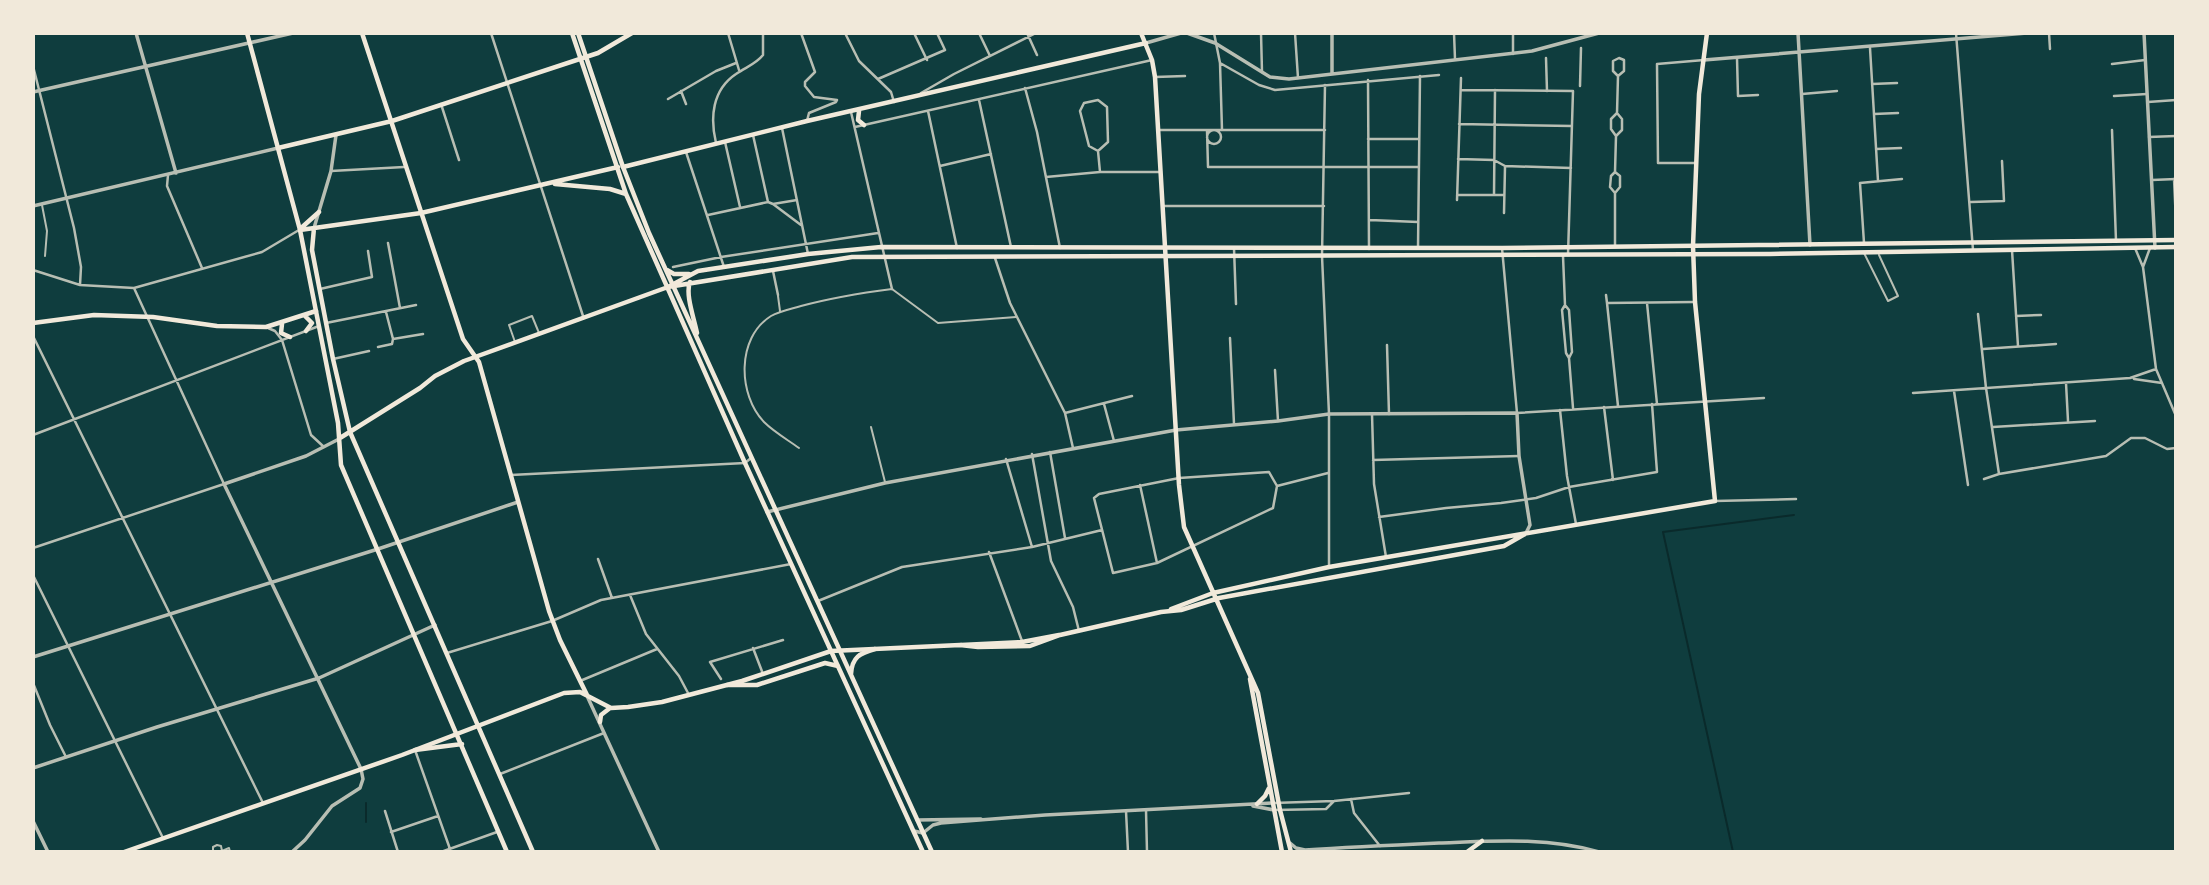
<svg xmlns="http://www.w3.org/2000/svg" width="2209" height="885" font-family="Mulish,sans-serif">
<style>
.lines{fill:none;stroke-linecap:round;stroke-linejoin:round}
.stream{stroke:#0a2a2b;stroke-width:2}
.service{stroke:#b8beb3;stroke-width:2}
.pedestrian{stroke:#b8beb3;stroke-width:2}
.minor{stroke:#b8beb3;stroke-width:2.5}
.tertiary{stroke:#b8beb3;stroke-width:3.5}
.secondary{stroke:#f1e9da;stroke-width:4.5}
.primary{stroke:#f1e9da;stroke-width:4.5}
.trunk{stroke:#f1e9da;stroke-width:4.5}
</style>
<rect width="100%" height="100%" fill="#0f3d3e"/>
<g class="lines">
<path class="stream" d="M366 822V803
M1733 852 1663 532 1794 515"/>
<path class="service" d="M42 205 47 231 45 256
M1864 253 1888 301 1898 296 1879 255
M515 342 509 325 532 316 539 333"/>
<path class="pedestrian" d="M778 296 780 311
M871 427 885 482
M799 448C788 440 774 432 764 422 738 395 736 338 771 316 780 311 791 309 801 306 831 298 861 293 892 289L938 323 1016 317
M213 852V847L217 845 221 846 222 851 229 848 230 852"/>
<path class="minor" d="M491 33 583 316
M728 33 739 70
M801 33 815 72 805 82V86L814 97 837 100 836 102 809 113 807 121
M845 33 859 61 891 92 894 102
M914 33 927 60
M979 33 990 56
M1027 33 1037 55
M1214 33 1220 63 1222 130
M1261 33 1262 72
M1295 33 1298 78
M1454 33 1455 59
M1513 33V54
M1956 33 1973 250
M2049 33 2050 49
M1870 48 1878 181
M1546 58 1547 91
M1737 58 1738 96 1758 95
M1220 63 1259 85 1275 90 1439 75
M2112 64 2145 60
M33 66 74 228 81 267 80 285
M1155 77 1185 76
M878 79 945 50 937 33
M1368 80 1369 249
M1872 84 1897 83
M1325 85 1322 256 1329 414V567
M1580 86 1581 48
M1025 88 1037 132 1060 248
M1461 90 1573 91 1568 255
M681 91 686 104
M921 93 954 74 1036 33
M1802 94 1837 91
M2114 96 2147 94
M668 99 716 71 736 63
M979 100 1011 247
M1098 100 1107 107 1108 142 1098 151 1089 146 1080 111 1084 103Z
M2148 102 2176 100
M441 104 459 160
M928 111 957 248
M851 112 892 289
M1617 113 1618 76 1613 71V61L1619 58 1624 60V71L1618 76
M1874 114 1898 113
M1459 124 1572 126
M855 127 1152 60
M782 128 808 254
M1207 137a7 7 0 1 1 14 0a7 7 0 1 1-14 0Z
M1158 130H1325
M1207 130 1208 167H1419
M2112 130 2116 241
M753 135 768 202
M2149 137 2176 136
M1368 139H1419
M725 142 740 207
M716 143C710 118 712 90 736 74 746 67 756 64 763 55V33
M1876 149 1901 148
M1098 151 1100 172
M686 152 724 267
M1458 159 1494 160 1505 166 1571 168
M1696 163H1658L1657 64 1704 60
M940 166 991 154
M331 171 404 167
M1615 172 1616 136 1622 130V119L1617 113 1611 119V129L1616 136
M168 175 167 186 202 268
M1046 177 1100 172H1161
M2174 179 2176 222
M2152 180 2176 179
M1457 195H1504
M1494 195 1495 90
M1457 200 1461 78
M1971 202 2004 201 2002 161
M773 204 801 225
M1163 206H1324
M1504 213 1505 167
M708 215 768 202 773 204 797 200
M1370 220 1418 222
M388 243 400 308
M1864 243 1860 183 1902 179
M1615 247V193L1610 187 1611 176 1615 172 1620 176V187L1615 193
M1234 248 1236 304
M1418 248 1420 76
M1502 248 1517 413 1764 398
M2135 248 2143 267 2156 369 2176 416
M2012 250 2018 346
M1563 256 1565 305 1569 310 1572 352 1569 358 1573 408
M995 258 1010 303 1065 413 1073 448
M673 267 721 257 878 233
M2143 267 2150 248
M33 270 80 285 134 288 262 252 299 230
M773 271 778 295
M320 289 372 277 368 251
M1606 295 1607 303 1694 302
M1607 303 1618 406
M1647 303 1657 404
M1565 305 1562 310 1566 353 1569 358
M386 312 393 339
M1978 314 1986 388 1999 474
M2016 316 2041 315
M326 323 416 305
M268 328 275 331 282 340 311 435 324 447
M33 336 263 803
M1230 338 1234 424
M1387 345 1389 414
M378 347 392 344 393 339 423 334
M1983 349 2056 344
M333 359 369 351
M1275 370 1278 421
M2134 379 2162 383
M2066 383 2068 421
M1954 391 1968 485
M1913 393 2130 378 2156 369
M1104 404 1114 441
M1604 407 1613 480
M1560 410 1567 476 1576 524
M1065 413 1132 396
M1372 414 1374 484 1386 557
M1993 427 2095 421
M33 435 319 326
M1050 452 1065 538
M1032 454 1051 561 1073 607 1079 631
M1006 459 1032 547
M1373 460 1519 456
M1269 472 1277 486 1273 508 1157 563 1113 573 1094 498 1099 494 1179 478Z
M511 475 745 463 751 458
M1984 479 1999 474 2106 456 2131 438H2145L2167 449 2176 448
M1140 485 1157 563
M1277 486 1328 473
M1715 501 1796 499
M1379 517 1446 508 1501 503 1536 498 1569 487 1657 472 1652 404
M33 548 224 484 134 288
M989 552 1022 641
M598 559 612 598
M33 575 163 838
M630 595 646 634 679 676 688 693
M818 601 902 567 1032 547 1102 530
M753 648 763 674
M447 653 552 621 601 600 791 564
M721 679 710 662 783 640
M580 681 657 649
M33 683 50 725 66 757
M415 750 450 849
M500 774 604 733
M1351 799 1354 813 1380 846
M1273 803 1334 801 1409 793
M1146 810 1147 852
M1274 810 1326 809 1334 801
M385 811 398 852
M1126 811 1128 852
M391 832 438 816
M441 852 497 832"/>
<path class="tertiary" d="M136 33 176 173
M1187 33 1215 43 1270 77 1289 79 1532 51 1599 33
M1332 33V73
M1798 33 1810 245
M2144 33 2155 248
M1146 43 1181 33
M1704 60 2027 33
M33 92 293 33
M33 206 278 148
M314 228 331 171 336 135
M767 512 885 483 1176 430 1278 421 1329 414 1517 413 1519 456 1530 525 1526 533
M33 657 378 549 518 502
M588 698 659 852
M33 768 157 727 319 678 435 625
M1253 806 1274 810
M917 820 981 819
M33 821 48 852
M914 831 923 833 933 825 941 823 1045 815 1273 803
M1290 843 1296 848 1305 850C1350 847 1394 845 1439 843 1493 841 1547 837 1599 852
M292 852 305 840 332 806 360 788 363 779 361 769 224 484 306 456 339 439"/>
<path class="secondary" d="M362 33 463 339 479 362 549 611 560 640 587 695
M1141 33 1152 60 1155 77 1179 485 1184 527 1258 693 1280 810 1291 852
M859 111 858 120 864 125
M278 148 392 121 598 53 632 33
M623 167 807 121 1146 43
M305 316 312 323 306 331
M33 323 94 315 153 317 217 326 266 327 316 311
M282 324 281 333 290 337
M1171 609 1213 593 1329 567 1715 501 1695 302 1693 246 1699 94 1707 33
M961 645 1022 642 1059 635
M1250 679 1282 852
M600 722 601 715 610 708
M1257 804 1265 796 1269 788
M124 852 402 755 564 693 580 692 611 708 628 707 662 702 742 681 831 651 960 645 978 647 1030 646 1060 635 1161 612 1181 610 1219 598 1504 546 1525 534"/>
<path class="primary" d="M247 33 300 230 338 423 341 465 507 852
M572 33 626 194 745 463 923 852
M578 33 623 167 649 233 932 852
M555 184 610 189 626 194
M314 228 312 250 333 359 350 432 533 852
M300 229 319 212
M300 230 421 213 618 167
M667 270 674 274H689
M690 282C685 294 694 318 697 333
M668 287 698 271 808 254 881 247 1502 248 2176 240
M340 438 420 388 435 376 464 361 668 287 852 257 1770 254 2176 247
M851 674C852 657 860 653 875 649
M727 685H757L825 663 838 666
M415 750 462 744"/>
<path class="trunk" d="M1467 852 1482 841"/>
</g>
<rect width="2209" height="885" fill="none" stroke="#f1e9da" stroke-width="70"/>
</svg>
